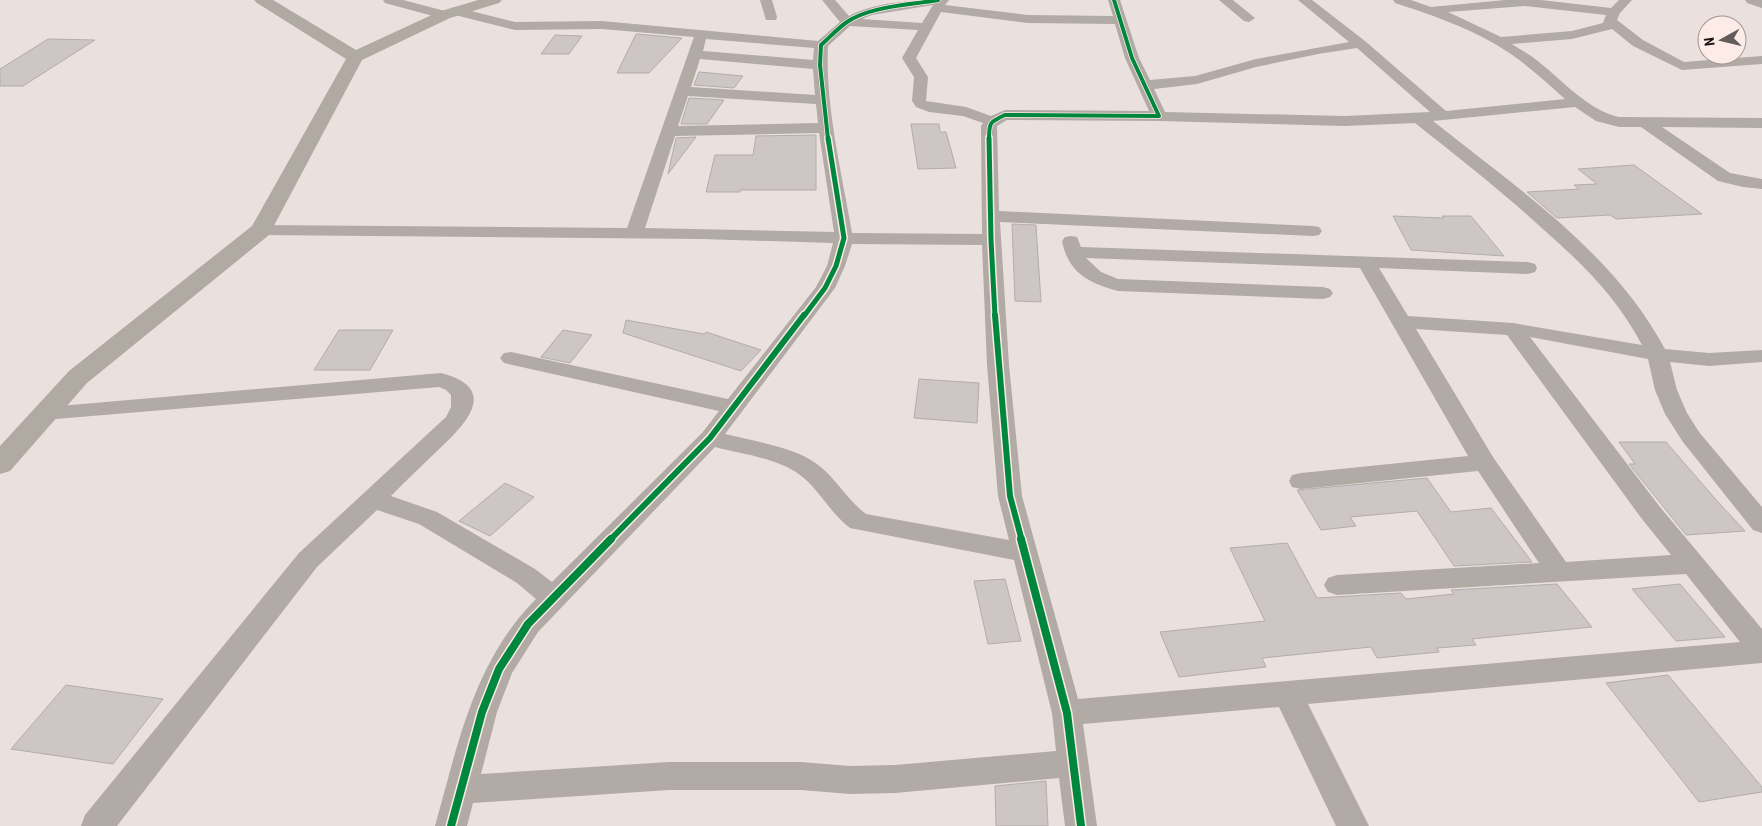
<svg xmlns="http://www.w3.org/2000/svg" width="1762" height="826" font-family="'Roboto Condensed',sans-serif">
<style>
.building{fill:#cdc6c5;stroke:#b2acab}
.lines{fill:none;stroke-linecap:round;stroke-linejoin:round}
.street{fill:#b1aaa5;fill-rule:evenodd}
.secondary{fill:#b1aaa3;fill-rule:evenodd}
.cycleway-far3-casing{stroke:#fcebe7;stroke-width:5.5}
.cycleway-far2-casing{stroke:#fcebe7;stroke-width:8}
.cycleway-far1-casing{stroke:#fcebe7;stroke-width:9}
.cycleway-casing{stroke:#fcebe7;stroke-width:11}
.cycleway-far3{stroke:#00873e;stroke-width:4}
.cycleway-far2{stroke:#00873e;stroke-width:5}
.cycleway-far1{stroke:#00873e;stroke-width:6}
.cycleway{stroke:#00873e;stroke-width:8}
</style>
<rect width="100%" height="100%" fill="#eae1de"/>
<path class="building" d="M636 34 682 38 649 73H617Z
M555 35 582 36 569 54H541Z
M48 39 95 40 23 86H0V69Z
M699 72 743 76 734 88 694 85Z
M689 98 724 100 707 124H681Z
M911 124H939L940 132H946L956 168 918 169Z
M816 135V190H740V192H706L715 155H753L756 136Z
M696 137 668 174 676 138Z
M1634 165 1702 214 1616 219 1610 215 1557 218 1527 192 1579 189 1574 185 1597 184 1578 169Z
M1393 216 1444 218 1442 216H1471L1504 256 1411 250Z
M1012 224 1036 225 1041 302 1015 301Z
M626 320 704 334 706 332 761 350 741 371 623 333Z
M339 330H393L370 370H314Z
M563 330 592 335 570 363 541 357Z
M919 379 979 383 977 423 914 418Z
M1619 442H1666L1718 502 1745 531 1686 535 1629 464H1635Z
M1427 478 1451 512 1491 508 1532 562 1454 566 1417 511 1350 517 1356 526 1321 530 1297 490Z
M505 483 534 497 490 536 459 521Z
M1287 543 1317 598 1401 593 1406 599 1454 594 1451 590 1557 584 1592 627 1472 639 1476 645 1437 648 1439 652 1377 658 1371 647 1262 658 1266 667 1179 677 1160 632 1265 621 1230 548Z
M1005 579 1021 641 988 644 974 581Z
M1680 584 1725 637 1676 641 1632 589Z
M1668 675 1762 787V792L1699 802 1606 683Z
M66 685 163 699 113 764 11 749Z
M1046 781 1048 826H996L995 786Z"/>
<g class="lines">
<path class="street" d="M383 0H403L449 12 450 15 444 19 385 3Z
M760 0H772L777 17 776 20H766Z
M822 0H835L849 16C876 1 918 0 949 0L945 5 1028 15 1113 16 1108 0H1120L1139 58 1150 80 1195 76 1256 59 1349 42 1298 0H1312L1365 41 1446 111 1565 99C1543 79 1521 59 1495 44 1464 26 1429 14 1395 3L1393 0H1411L1431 7 1505 0H1541L1611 8 1619 0H1632L1620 13 1617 20 1643 40 1684 62 1762 56V64L1682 70 1633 46 1612 29 1572 39 1512 44C1521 50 1531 55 1539 62 1563 81 1588 110 1619 117L1762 118V128L1662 127 1730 173 1762 179V189L1743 187 1718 181 1641 127H1619L1596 121 1575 107 1433 121C1517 188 1613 252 1665 349L1709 353 1762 350V362L1709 366 1670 362 1677 390 1687 413 1699 432 1762 507V533L1753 530 1683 442 1665 414 1655 390 1648 359 1530 337 1660 507 1762 629V663L1308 704 1369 826H1336L1279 707 1083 724 1097 826H1065L1059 778 895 793 850 794 801 790H669L473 803 467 826H435C458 744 474 661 536 599L517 583 419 524 377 510 317 567 117 826H81L85 815 299 553 446 417 451 407V395L446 390 439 387 44 420 36 418 33 413 36 408 441 373C503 389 463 427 435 453 420 467 405 482 391 496L437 512 535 569 552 582 702 433 719 411 504 363 500 358 504 353 511 352 728 399 816 287 827 266 833 243 701 239 261 235 255 234 252 230 255 226 261 225 627 228 694 37 602 29 515 30 451 14 449 11 451 8 455 7 515 22 602 21 818 41 840 22ZM933 5 922 23 862 19 872 15ZM1525 6 1606 15 1603 23 1572 31 1501 37 1448 12ZM941 12 1028 23 1115 24 1125 58 1149 111 1005 110 991 116 966 107 926 101 928 77 916 58ZM850 26 918 30 902 58 914 77 912 101 916 107 929 112 963 116 983 123 981 126 982 234 852 233C842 173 825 107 828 46ZM706 39 814 48 813 60 703 51ZM1357 48 1430 112 1345 116 1165 112 1154 89 1197 84 1256 67 1318 54ZM700 59 813 69 815 95 691 87ZM688 96 816 104 818 123 678 126ZM1007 120 1159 121 1345 126 1415 123C1459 158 1503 192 1544 230 1583 264 1618 299 1642 345L1513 323 1408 316 1379 268 1528 274 1535 272 1537 268 1535 264 1528 262 1081 247 1077 237 1071 236 1065 237 1062 241C1068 272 1088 283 1118 291L1323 299 1330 297 1333 293 1330 289 1323 287 1118 279 1101 272 1086 258 1360 268 1468 456 1301 473 1292 475 1289 481 1292 487 1301 489 1478 471 1539 563 1337 575 1328 578 1324 585 1328 592 1337 595 1686 574 1740 642 1078 699 1022 496 1009 365 1000 222 1313 236 1319 235 1322 231 1319 227 1313 226 999 211 997 126ZM819 133 834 232 645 228 675 136ZM852 244 982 245 987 365 998 496 1009 540 866 514C847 500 836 478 817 464 795 447 753 441 725 434L835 288 845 266ZM1416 329 1507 335 1642 519 1671 555 1566 562 1493 457ZM715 447C742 454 777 458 800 475 819 489 830 513 850 528L1014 560 1052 713 1056 751 895 765 850 766 801 762H669L481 774 497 712 512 673 538 632Z
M1219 0H1233L1255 18 1249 22 1244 21Z
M1745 0H1762V8L1747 3Z"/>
<path class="secondary" d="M254 0H273L356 50 438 12 478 0H502L499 3 450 18 362 60 269 235 87 383 10 471 0 474V446L69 371 252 226 346 59 257 3Z"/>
<defs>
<path id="cycleway-far3" d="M828 139 820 65 821 45C830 37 838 28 847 22 870 6 911 5 938 0
M989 139C989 122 990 122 1005 115L1159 116 1132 58 1114 0"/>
<path id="cycleway-far2" d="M989 138 991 240 995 316
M804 316 825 288 836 266 844 238 828 138"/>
<path id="cycleway-far1" d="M995 315 1010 496 1022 541
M609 541 710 438 804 315"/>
<path id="cycleway" d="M1021 539 1067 713 1081 826
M451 826 482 712 499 669 528 624 611 539"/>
</defs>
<use href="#cycleway-far3" class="cycleway-far3-casing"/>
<use href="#cycleway-far2" class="cycleway-far2-casing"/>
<use href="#cycleway-far1" class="cycleway-far1-casing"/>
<use href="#cycleway" class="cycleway-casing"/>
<use href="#cycleway-far3" class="cycleway-far3"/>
<use href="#cycleway-far2" class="cycleway-far2"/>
<use href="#cycleway-far1" class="cycleway-far1"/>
<use href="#cycleway" class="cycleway"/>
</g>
<g transform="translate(1722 40) rotate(262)"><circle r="24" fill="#fcebe7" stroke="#a29593"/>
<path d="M0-4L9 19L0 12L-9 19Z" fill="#635c5b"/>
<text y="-8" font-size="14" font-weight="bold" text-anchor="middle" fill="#1a1514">N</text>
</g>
</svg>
